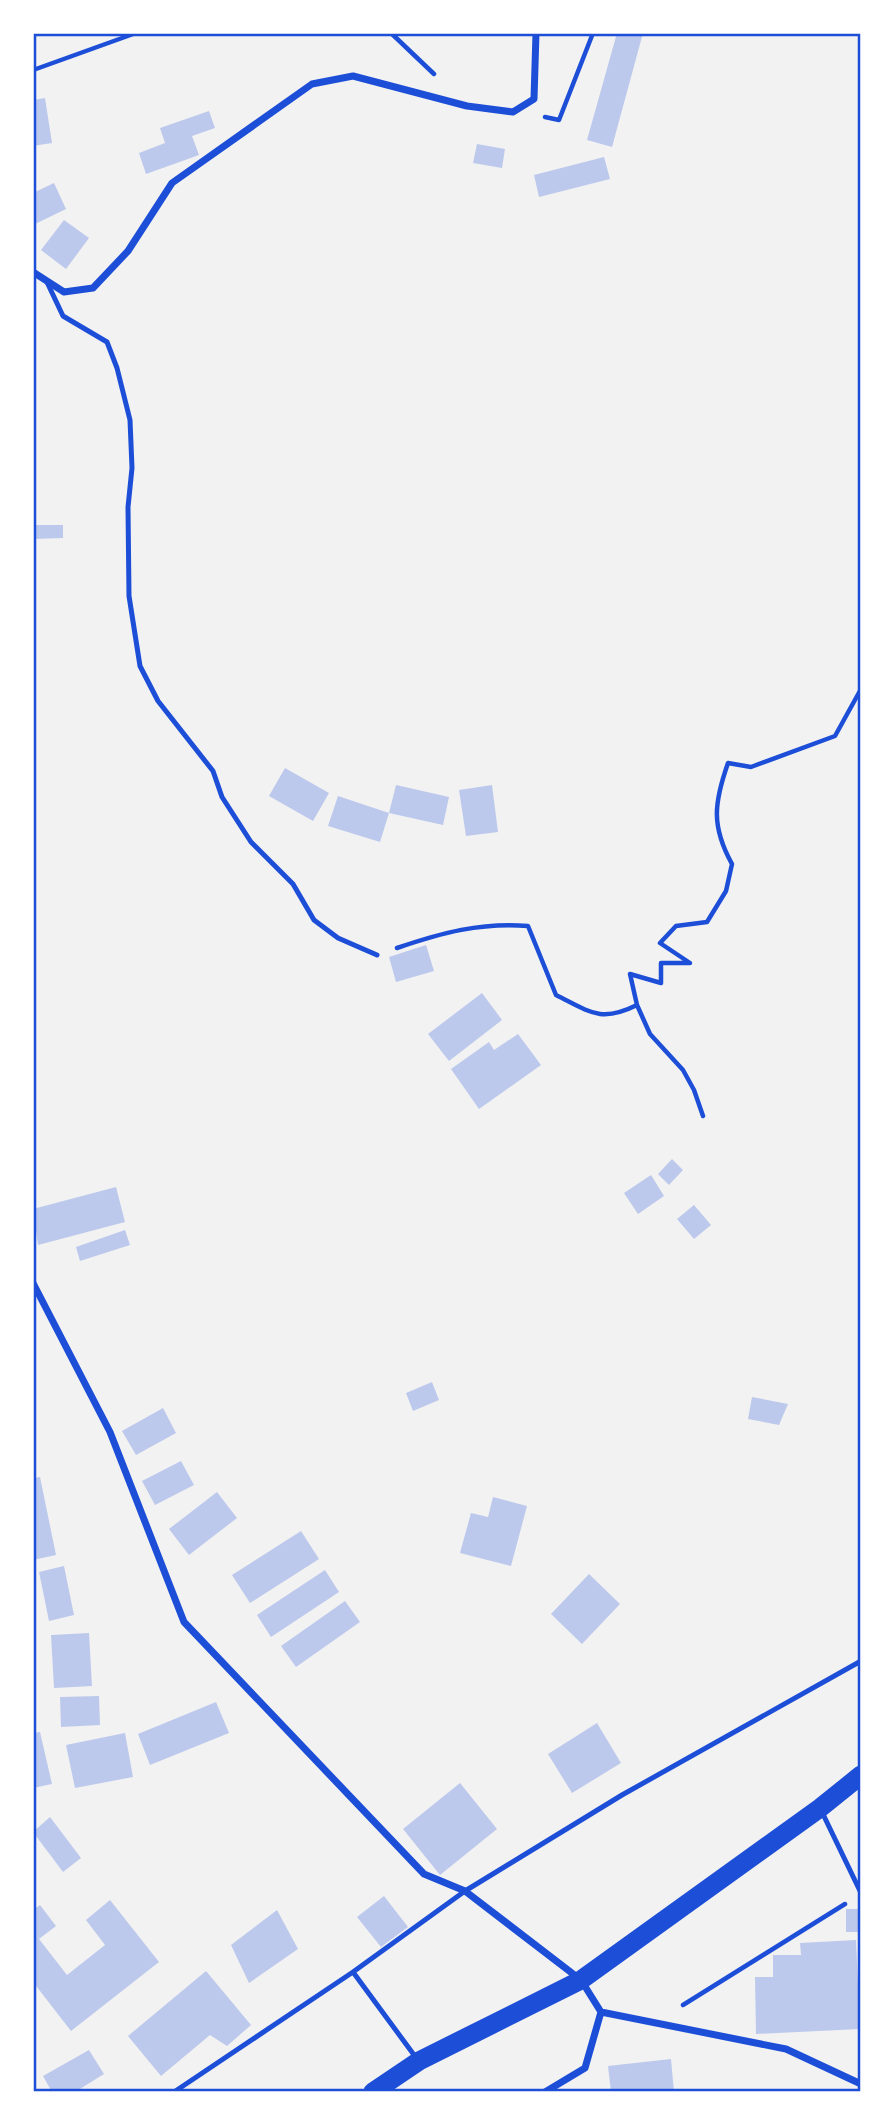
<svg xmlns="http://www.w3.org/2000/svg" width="894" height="2125" font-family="Roboto,sans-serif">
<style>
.building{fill:#bdc9ec}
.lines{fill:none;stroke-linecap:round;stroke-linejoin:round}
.path{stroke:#1d4ed8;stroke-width:4.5}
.service{stroke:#1d4ed8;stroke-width:5}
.minor{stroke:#1d4ed8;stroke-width:7}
.trunk{stroke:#1d4ed8;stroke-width:19}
.neatline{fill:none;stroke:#1d4ed8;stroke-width:2.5}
</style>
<rect width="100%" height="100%" fill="#f2f2f2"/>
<path class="building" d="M617 33H643L612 147 587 140Z
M45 98 52 143 33 146V100Z
M209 111 215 128 192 136 199 155 146 174 139 153 165 143 160 128Z
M477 144 505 149 502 168 473 163Z
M604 157 610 179 539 197 534 175Z
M54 183 66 209 33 225V193Z
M64 220 89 238 66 269 41 250Z
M33 525H63V538L33 539Z
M285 768 329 793 313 821 269 796Z
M396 785 449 797 443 825 389 813Z
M492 785 498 832 466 836 459 790Z
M338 796 389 813 380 842 328 826Z
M426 945 434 971 396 982 389 957Z
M482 993 502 1020 449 1061 428 1034Z
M518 1034 541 1065 479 1109 451 1069 489 1042 494 1050Z
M672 1159 683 1170 669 1185 658 1174Z
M651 1175 664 1196 638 1214 624 1193Z
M116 1187 125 1222 38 1245 33 1209Z
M694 1205 711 1225 694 1239 677 1219Z
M125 1230 130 1245 80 1261 76 1247Z
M432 1382 439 1400 413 1411 406 1393Z
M752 1397 788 1404 779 1425 748 1419Z
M163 1408 176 1433 136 1455 122 1431Z
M181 1461 194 1485 155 1505 142 1481Z
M40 1477 56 1555 33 1560V1478Z
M217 1492 237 1518 189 1555 169 1529Z
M493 1497 527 1506 511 1566 460 1553 471 1513 488 1517Z
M301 1531 319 1559 250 1603 232 1575Z
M64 1566 74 1615 49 1621 39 1572Z
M325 1570 339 1592 271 1637 257 1615Z
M589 1574 620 1604 582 1644 551 1614Z
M345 1601 360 1622 296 1667 281 1646Z
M89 1633 92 1686 54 1688 51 1635Z
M99 1696 100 1725 61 1727 60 1697Z
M216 1702 229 1733 150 1765 138 1734Z
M597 1723 621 1763 572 1793 548 1754Z
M40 1732 52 1784 33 1788V1733Z
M125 1733 133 1777 75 1788 66 1745Z
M460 1783 497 1829 440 1875 403 1829Z
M50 1817 81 1858 63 1872 33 1832Z
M384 1896 408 1927 381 1947 357 1917Z
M110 1900 159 1962 71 2031 33 1982V1910L40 1905 56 1926 39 1939 67 1975 105 1945 86 1920Z
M846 1909H861V1932H846Z
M277 1910 298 1949 249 1983 231 1945Z
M856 1940 860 2029 756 2034 755 1977H773V1955H801L800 1943Z
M206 1971 251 2025 227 2046 210 2035 161 2076 128 2036Z
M89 2050 104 2074 75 2092H52L43 2076Z
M671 2059 674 2092H611L608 2066Z"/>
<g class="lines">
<path class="path" d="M391 33 434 74
M36 69 136 33
M545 117 559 120 593 33
M397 948C441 933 481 922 528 926L556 995C590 1012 601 1023 637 1005L630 974 661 983V963H690L660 943 676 926 707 922 726 891 732 864C711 826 714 803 728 763L751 767 835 736 861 689
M637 1005 650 1034 683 1070 694 1090 703 1116
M683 2005 845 1904"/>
<path class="service" d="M46 280 63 316 107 342 117 368 130 420 132 468 128 507 129 596 140 666 158 701 213 771 222 797 251 842 293 884 314 920 338 938 377 955
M821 1810 861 1893
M353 1972 465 1891 622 1795 861 1661
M174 2092 353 1972 417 2059"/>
<path class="minor" d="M33 272 64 292 93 288 128 251 172 183 312 84 353 76 467 106 513 112 534 99 536 33
M33 1283 110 1432 184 1622 424 1874 465 1891 581 1980 601 2012 786 2049 861 2084
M545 2092 585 2068 601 2012"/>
<path class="trunk" d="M373 2092 419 2061 581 1980 820 1808 861 1775"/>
</g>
<rect width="894" height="2125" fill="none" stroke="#ffffff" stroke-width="70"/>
<rect x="35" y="35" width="824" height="2055" class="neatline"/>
</svg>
